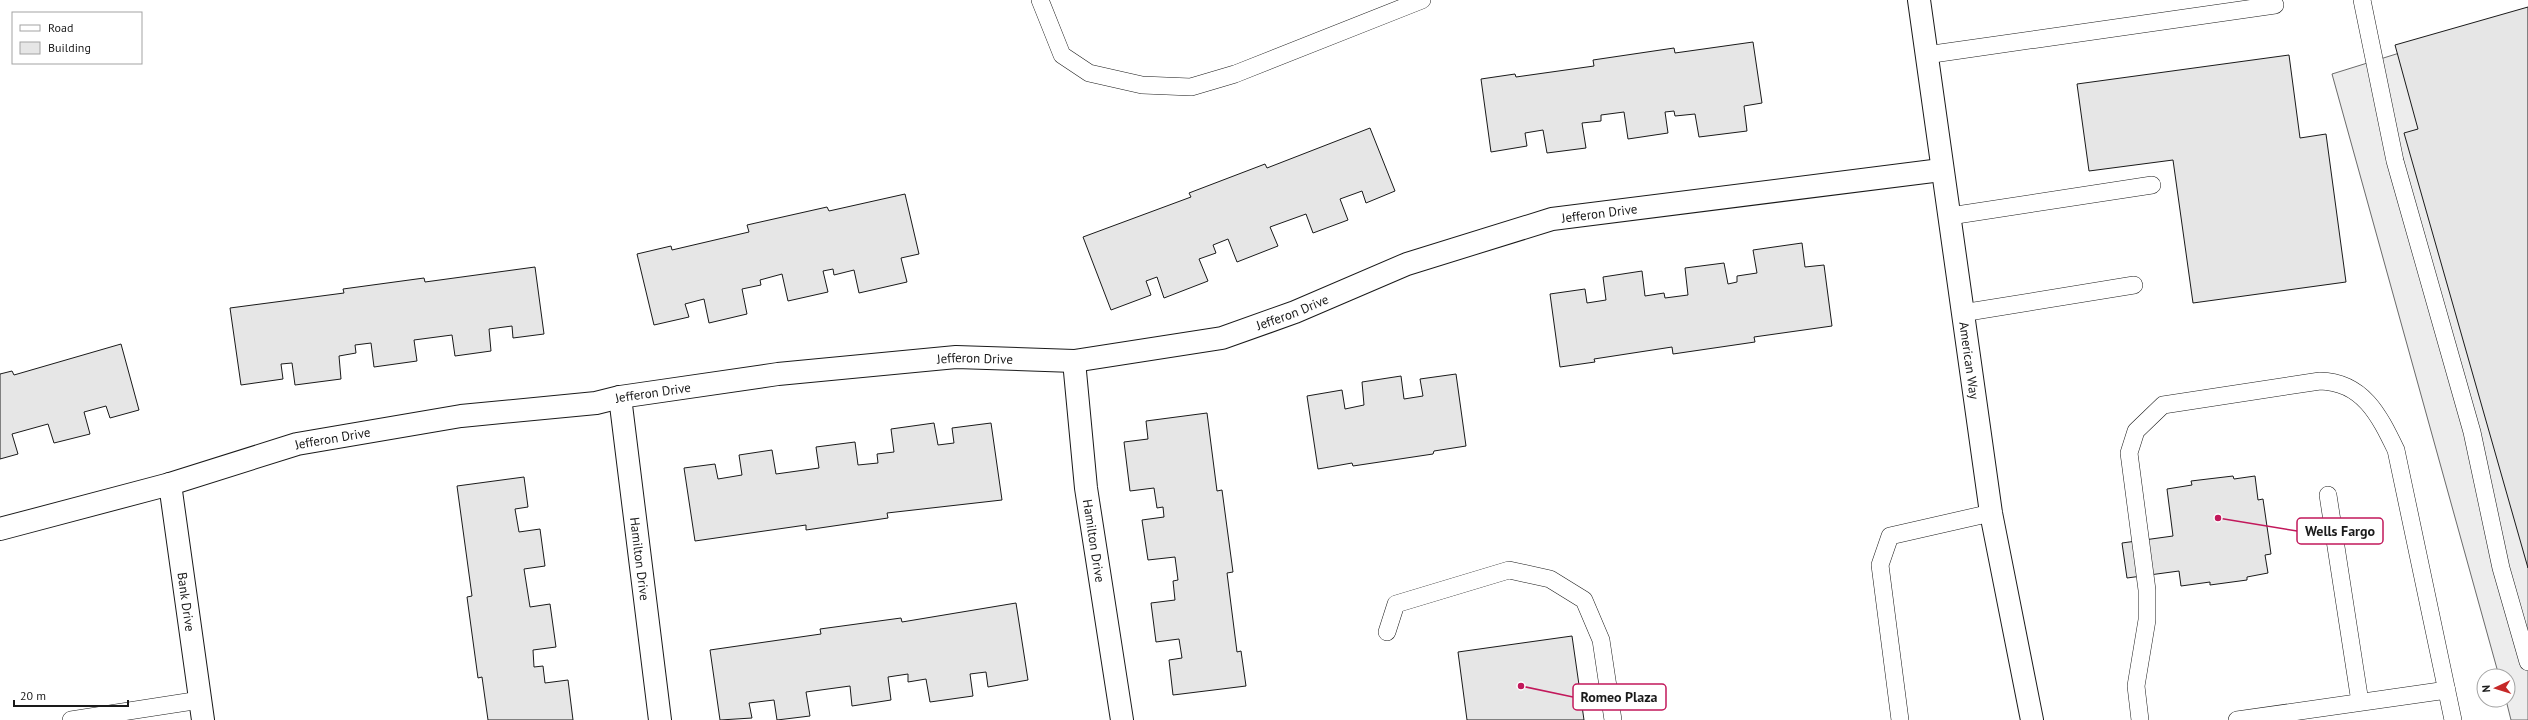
<svg xmlns="http://www.w3.org/2000/svg" width="2528" height="720" font-family="'PT Sans',sans-serif">
<style>
.built{fill:#ededed;stroke:#6a6a6a}
.building{fill:#e6e6e6;stroke:#1a1a1a}
.lines{fill:none;stroke-linecap:round;stroke-linejoin:round}
.lane-casing{stroke:#1a1a1a;stroke-width:18}
.street-casing{stroke:#1a1a1a;stroke-width:24}
.lane{stroke:#fff;stroke-width:17}
.street{stroke:#fff;stroke-width:22}
.labels{text-anchor:middle;dominant-baseline:central;stroke-width:3;stroke-linejoin:round;paint-order:stroke}
.street-label{font-size:13px;fill:#1a1a1a;stroke:#fff}
.leader{fill:none;stroke:#c2185b;stroke-width:1.5}
.callout-dot{fill:#c2185b;stroke:#fff;stroke-width:1.5}
.callout{fill:#fff;stroke:#c2185b;stroke-width:1.5}
.callout-label{font-size:14px;text-anchor:middle;font-weight:bold;fill:#1a1a1a}
</style>
<rect width="100%" height="100%" fill="#fff"/>
<path class="built" d="M2528 13V720H2511L2506 700H2508V676H2499L2332 74Z"/>
<path class="building" d="M2528 7V568L2404 133 2418 129 2395 45Z
M1753 42 1762 103 1744 106 1747 131 1699 137 1695 114 1675 116 1674 111 1665 112 1668 133 1628 139 1624 112 1601 115V121L1582 123 1586 148 1547 153 1543 130 1525 133 1527 146 1491 152 1481 79 1515 74 1516 77 1594 66 1593 60 1674 48 1675 53Z
M2289 55 2300 138 2326 134 2346 282 2193 303 2173 160 2089 171 2077 84Z
M1370 128 1395 191 1366 203 1362 191 1340 199 1348 220 1313 233 1306 214 1270 227 1278 246 1237 262 1228 239 1213 245 1216 253 1199 259 1208 281 1164 298 1157 277 1146 281 1151 295 1111 310 1083 237 1191 197 1189 193 1265 164 1267 168Z
M905 194 919 254 901 258 907 282 859 293 854 270 834 275 833 269 823 271 828 292 788 301 782 274 760 280 761 285 742 289 747 314 709 323 704 299 685 304 689 317 654 325 637 254 671 246 672 250 749 232 747 225 827 207 829 211Z
M1802 243 1805 267 1824 265 1832 326 1754 337 1755 342 1673 354 1672 347 1594 359 1595 362 1560 367 1550 294 1585 289 1587 303 1606 300 1603 277 1642 271 1645 296 1664 293 1665 298 1688 295 1685 268 1724 263 1728 284 1737 282V276L1757 273 1753 250Z
M535 267 544 334 513 338 512 326 489 329 491 351 455 356 452 335 414 340 417 361 374 367 371 343 355 345 356 353 339 356 341 379 295 385 292 363 281 364 283 379 241 385 230 308 344 293 343 289 424 278 425 282Z
M121 344 139 410 110 418 106 406 84 412 90 434 54 443 48 424 12 434 18 454 0 459V374L12 371 14 375Z
M1456 374 1466 446 1434 451 1433 454 1353 466 1352 463 1318 469 1307 396 1342 390 1345 409 1364 405 1362 382 1401 376 1404 399 1423 396 1420 379Z
M1207 413 1217 491 1222 490 1233 572 1227 573 1237 652 1241 651 1246 686 1173 695 1169 660 1182 658 1179 639 1156 642 1151 603 1175 600 1173 581 1178 580 1175 557 1148 560 1142 520 1164 517 1163 507 1157 508 1154 488 1130 491 1124 442 1148 439 1146 421Z
M934 423 938 445 954 443 952 428 991 423 1002 500 887 513 888 518 806 530V525L695 541 684 468 715 464 718 479 742 475 739 455 772 450 776 474 819 468 816 447 855 442 858 465 878 463 877 454 894 452 891 429Z
M2233 476 2234 479 2255 476 2258 500 2263 499 2271 554 2265 555 2268 573 2247 577V580L2210 585V582L2181 586 2179 571 2127 578 2122 543 2173 536 2167 489 2192 485 2191 481Z
M524 477 528 507 515 509 519 532 540 529 545 566 524 569 530 607 550 604 556 647 533 650 534 667 543 666 545 683 568 680 573 720H488L482 677 478 678 467 597 472 596 457 486Z
M1016 603 1028 680 988 687 986 672 970 674 973 696 930 702 926 679 908 682V674L888 677 891 700 852 706 850 686 806 692 810 716 777 720 774 700 749 703 752 718 720 720 710 650 821 634 820 629 901 618 902 622Z
M1572 636 1584 720H1467L1458 652Z"/>
<g class="lines">
<defs>
<path id="lane" d="M1040 0 1062 55 1089 73 1142 85 1191 87 1235 74 1422 0
M2362 0 2395 161 2472 432 2501 568 2528 662
M1926 55 2275 5
M1950 216 2152 185
M1962 313 2134 285
M2328 495 2360 702
M1387 632 1396 604 1509 570 1550 579 1584 600 1601 640 1613 720
M71 720 200 700
M1900 720 1880 565 1890 536 1991 513
M2140 720 2136 686 2147 620V590L2129 453 2136 431 2163 405 2320 381C2363 382 2379 415 2396 450L2453 720
M2237 720 2447 690"/>
<g id="street">
<path id="s1" d="M1919 0 1991 513 2032 720"/>
<path id="s2" d="M1074 361 1086 488 1122 720"/>
<path id="s3" d="M620 397 660 720"/>
<path id="s4" d="M170 484 203 720"/>
<path id="s5" d="M0 529 170 484 297 444 461 416 596 403 620 397 778 374 956 357 1074 361 1222 338 1295 312 1407 264 1552 219 1941 170"/>
</g>
</defs>
<use href="#lane" class="lane-casing"/>
<use href="#street" class="street-casing"/>
<use href="#lane" class="lane"/>
<use href="#street" class="street"/>
</g>
<g class="labels">
<g class="street-label">
<text stroke="none"><textPath href="#s5" startOffset="1641">Jefferon Drive</textPath></text>
<text stroke="none"><textPath href="#s5" startOffset="1317">Jefferon Drive</textPath></text>
<text stroke="none"><textPath href="#s5" startOffset="993">Jefferon Drive</textPath></text>
<text stroke="none"><textPath href="#s1" startOffset="364">American Way</textPath></text>
<text stroke="none"><textPath href="#s5" startOffset="669">Jefferon Drive</textPath></text>
<text stroke="none"><textPath href="#s5" startOffset="345">Jefferon Drive</textPath></text>
<text stroke="none"><textPath href="#s2" startOffset="181">Hamilton Drive</textPath></text>
<text stroke="none"><textPath href="#s3" startOffset="163">Hamilton Drive</textPath></text>
<text stroke="none"><textPath href="#s4" startOffset="119">Bank Drive</textPath></text>
</g>
</g>
<path class="leader" d="M2218 518L2297 531M1521 686L1573 697"/>
<g class="callout-dot">
<circle cx="2218" cy="518" r="4"/>
<circle cx="1521" cy="686" r="4"/>
</g>
<g class="callout">
<rect x="2297" y="518" width="86" height="26" rx="4"/>
<rect x="1573" y="684" width="93" height="26" rx="4"/>
</g>
<g class="callout-label">
<text x="2340" y="536">Wells Fargo</text>
<text x="1619" y="702">Romeo Plaza</text>
</g>
<rect x="12" y="12" width="130" height="52" fill="#ffffff" stroke="#a3a3a3"/>
<rect x="20" y="25" width="20" height="6" fill="#ffffff" stroke="#a3a3a3"/>
<text x="48" y="32" font-size="12" fill="#1a1a1a">Road</text>
<rect x="20" y="42" width="20" height="12" fill="#e6e6e6" stroke="#a3a3a3"/>
<text x="48" y="52" font-size="12" fill="#1a1a1a">Building</text>
<g transform="translate(2496 688) rotate(266)"><circle r="19" fill="#ffffff" stroke="#a3a3a3"/>
<path d="M0-3L7 15L0 10L-7 15Z" fill="#c62828"/>
<text y="-6" font-size="11" font-weight="bold" text-anchor="middle" fill="#1a1a1a">N</text>
</g>
<path d="M14 700v6h114v-6" fill="none" stroke="#1a1a1a" stroke-width="2"/>
<text x="20" y="700" font-size="12" fill="#1a1a1a" stroke="#ffffff" stroke-width="3" paint-order="stroke">20 m</text>
</svg>
